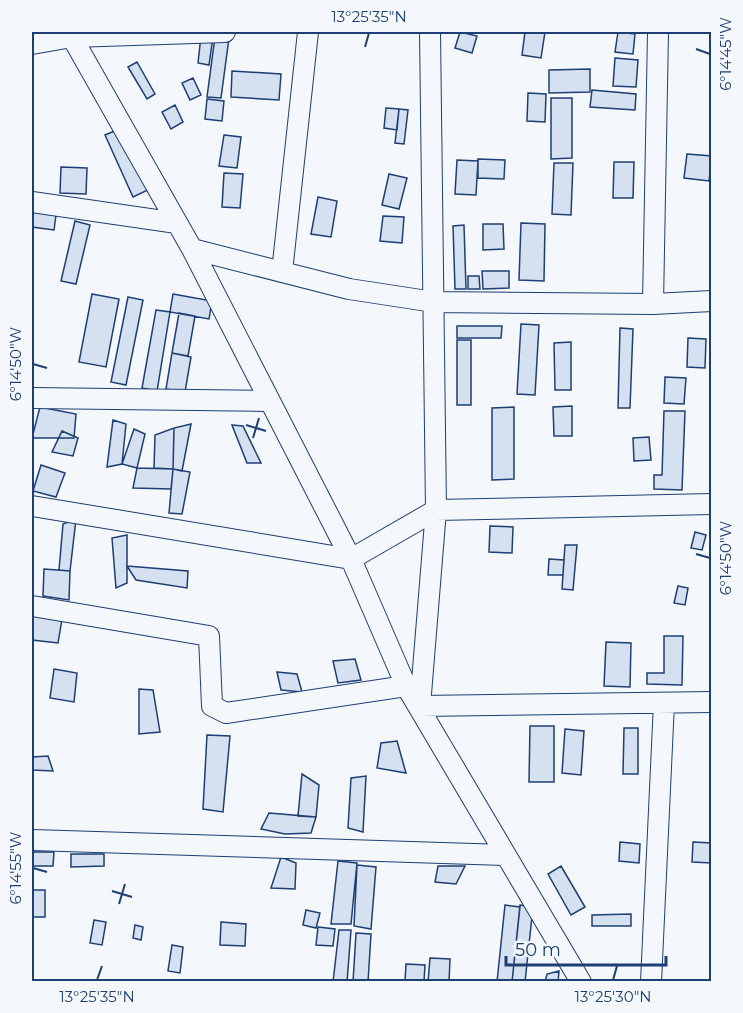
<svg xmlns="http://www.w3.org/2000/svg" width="743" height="1013" font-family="Montserrat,sans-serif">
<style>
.building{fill:#d5e0f0;stroke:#1d3f73;stroke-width:1.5}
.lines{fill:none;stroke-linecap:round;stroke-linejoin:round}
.street-casing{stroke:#1d3f73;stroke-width:22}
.street{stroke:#f4f7fb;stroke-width:20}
.ticks{fill:none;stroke:#1d3f73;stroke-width:2}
.neatline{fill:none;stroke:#1d3f73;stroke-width:2}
.ticks-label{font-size:15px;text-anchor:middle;fill:#1d3f73}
</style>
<rect width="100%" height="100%" fill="#f4f7fb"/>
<path class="building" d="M460 32 477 36 472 53 455 48Z
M525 32H545L541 58 522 55Z
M618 32 635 34 633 54 615 52Z
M201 36 213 37 209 65 198 63Z
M215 37 229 38 221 98 207 97Z
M615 58 638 60 636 87 613 86Z
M137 62 155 94 147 99 128 67Z
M590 69V92L549 93V70Z
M232 71 281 74 279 100 231 97Z
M193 78 201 95 190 100 182 83Z
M592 90 636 94 635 110 590 107Z
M528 93 546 94 545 122 527 121Z
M551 98H572V158L551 159Z
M207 99 224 101 222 121 205 119Z
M175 105 183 122 171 129 162 112Z
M386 108 399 109 397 130 384 128Z
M399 109 408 110 404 144 395 143Z
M122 128 150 189 133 197 105 135Z
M224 135 241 137 237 168 219 166Z
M687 154 712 156 709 181 684 178Z
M478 159 505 160 504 179 478 178Z
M457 160 478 161 476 195 455 194Z
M614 162H634L633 198H613Z
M554 163H573L571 215 552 214Z
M61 167 87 168 86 194 60 193Z
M224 173 243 174 240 208 222 207Z
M389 174 407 178 399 209 382 205Z
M318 197 337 201 331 237 311 234Z
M32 205 57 208 54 230 32 227Z
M383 216 404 217 402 243 380 241Z
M75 221 90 225 76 284 61 281Z
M521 223 545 224 544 281 519 280Z
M483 224H503L504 249 483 250Z
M464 225 466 289H455L453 226Z
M482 271H509V288L483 289Z
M468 276H479L480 289H468Z
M92 294 119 299 106 367 79 362Z
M173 294 212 301 209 319 170 312Z
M128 297 143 300 126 385 111 382Z
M156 310 170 312 157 391 142 388Z
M179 313 195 316 188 356 172 353Z
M521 324 539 325 535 395 517 394Z
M457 326H502L501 338H457Z
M620 328 633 329 630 408H618Z
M688 338 706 339 705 368 687 367Z
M457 340H471V405H457Z
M571 342V390H555L554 343Z
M172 353 191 357 185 392 166 389Z
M665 377 686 378 684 404 664 403Z
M572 406V436H554L553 407Z
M40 407 76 414 74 438H32Z
M514 407V479L492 480V408Z
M664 411H685L682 490 654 489V475H662Z
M113 420 126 424 122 464 107 467Z
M191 424 182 471 173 469 174 428Z
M232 425 243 426 261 463H247Z
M174 428 173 469 154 468 155 435Z
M134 429 145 434 137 468 122 464Z
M62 431 78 438 73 456 52 452Z
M649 437 651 460 634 461 633 438Z
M41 465 65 473 56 497 33 491Z
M137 468 173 469 171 489 133 488Z
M173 469 190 472 182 514 169 513Z
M76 519 70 571 59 570 63 524Z
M490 526 513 527 512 553 489 552Z
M695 532 706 535 702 550 691 548Z
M127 535V583L116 588 112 538Z
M565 545H577L573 590 562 589Z
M549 559 564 560 563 575H548Z
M127 566 188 571 187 588 136 580Z
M44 569 70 571 69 600 43 596Z
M678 586 688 588 685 605 674 603Z
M32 614 62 619 58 643 32 640Z
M664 636H683L682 685 647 684V673H664Z
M606 642 631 643 630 687 604 686Z
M355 659 361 680 338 683 333 661Z
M54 669 77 673 74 702 50 698Z
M277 672 297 674 302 692 281 690Z
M139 689 153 690 160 732 139 734Z
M530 726H554V782H529Z
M624 728H638V774H623Z
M565 729 584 731 581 775 562 773Z
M207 735 230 736 223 812 203 809Z
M397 741 406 773 377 768 381 743Z
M48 756 53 771 32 770V757Z
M302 774 319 785 316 817 298 816Z
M366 776 363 832 348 828 351 778Z
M269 813 316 817 311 833 285 834 261 829Z
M620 842 640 844 639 863 619 861Z
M693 842 712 843V863L692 862Z
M32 852H54L53 866H32Z
M71 854H104V866L71 867Z
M281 857 296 863 295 889 271 888Z
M338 861 357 863 351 924H331Z
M357 865 376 867 371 929 354 926Z
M438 866H465L456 884 435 882Z
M561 866 585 907 571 915 548 874Z
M32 890H45V917H32Z
M505 905 520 907 512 982H497Z
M520 905 533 907 525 982H512Z
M306 910 320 913 316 928 303 925Z
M631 914V926H592V915Z
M94 920 106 922 102 945 90 943Z
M221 922 246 924 245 946 220 945Z
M135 925 143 927 141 940 133 938Z
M318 927 335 929 333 946 316 945Z
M339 930H351L347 982H333Z
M356 933 371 934 368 982H353Z
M172 945 183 947 180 973 168 971Z
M430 958 450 959 449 982H428Z
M406 964 425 965 424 982H405Z
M559 971 558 982H545L547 974Z"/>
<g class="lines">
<defs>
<path id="street" d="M69 32 192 249 351 559 406 686 581 982
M430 32 436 510 420 706 712 702
M32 44 72 37 225 32
M32 202 177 223
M192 249 349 289 434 302 653 304 712 301
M282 272 308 32
M653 304 658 32
M32 398 269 401
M32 506 351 559 436 510 712 504
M32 606 209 636 212 706 226 713 406 686
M32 840 505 855
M651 982 664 703"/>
</defs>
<use href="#street" class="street-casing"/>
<use href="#street" class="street"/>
</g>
<path class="ticks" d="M365 47 369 33M696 49 710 54M33 364 47 368M246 425 266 431M253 438 259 418M696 554 710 558M33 868 47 872M112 891 132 897M119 904 125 884M97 980 102 966M613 980 617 966"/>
<rect width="743" height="1013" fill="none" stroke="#f4f7fb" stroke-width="66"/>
<path d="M506 956v9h160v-9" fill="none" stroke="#1d3f73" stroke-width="3"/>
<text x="515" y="956" font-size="18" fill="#1d3f73" stroke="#f4f7fb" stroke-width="4.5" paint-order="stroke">50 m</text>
<rect x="33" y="33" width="677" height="947" class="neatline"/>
<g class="ticks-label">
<text x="369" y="22">13°25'35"N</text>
<text transform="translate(726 54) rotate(-90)" y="5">6°14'45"W</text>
<text transform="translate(16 364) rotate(-90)" y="5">6°14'50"W</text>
<text transform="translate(726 558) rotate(-90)" y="5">6°14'50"W</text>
<text transform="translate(16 868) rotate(-90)" y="5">6°14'55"W</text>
<text x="97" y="1002">13°25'35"N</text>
<text x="613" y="1002">13°25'30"N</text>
</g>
</svg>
